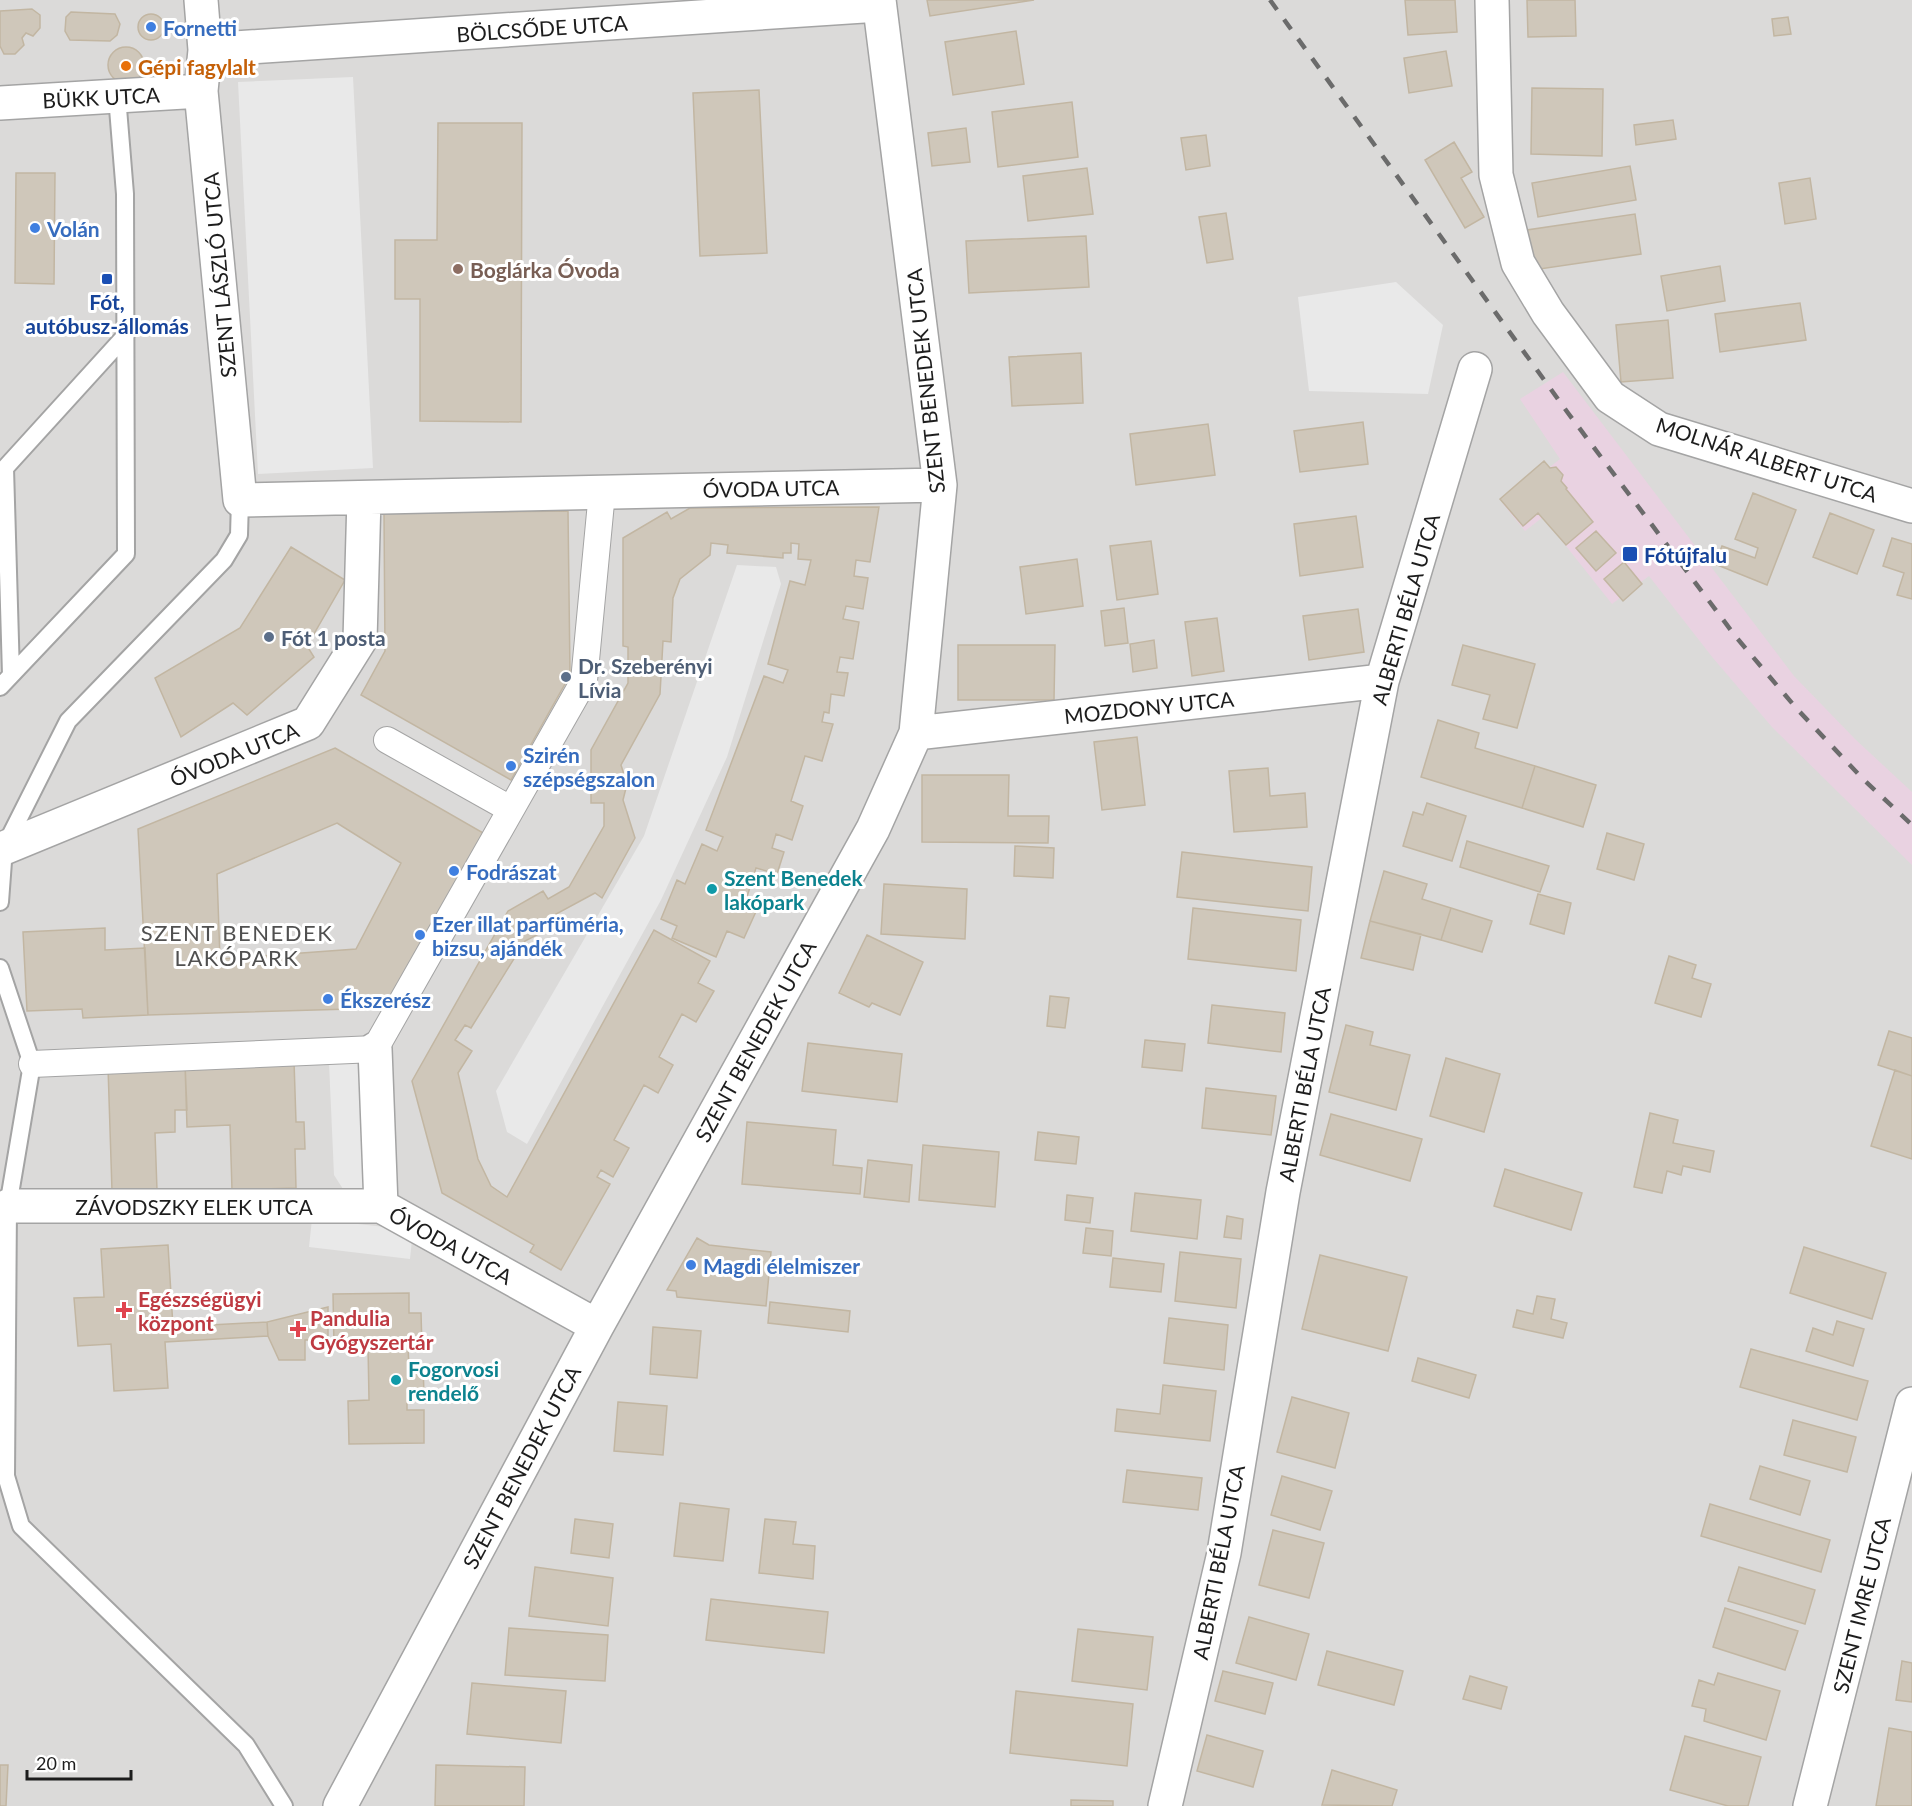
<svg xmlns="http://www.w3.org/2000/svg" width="1912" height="1806" font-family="Lato,sans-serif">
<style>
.residential{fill:#dbdad9}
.industrial{fill:#e9d2e1}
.parking{fill:#e9e9e9}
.building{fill:#cfc7ba;stroke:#c2b6a2;stroke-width:1.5;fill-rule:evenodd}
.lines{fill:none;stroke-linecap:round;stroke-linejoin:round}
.service-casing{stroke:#a4a4a4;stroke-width:20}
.pedestrian-casing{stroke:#a4a4a4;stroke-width:28}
.minor-casing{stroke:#a4a4a4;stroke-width:36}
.service{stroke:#fff;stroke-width:16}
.pedestrian{stroke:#fff;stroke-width:26}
.minor{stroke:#fff;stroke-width:33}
.rail{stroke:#6b6b6b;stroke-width:4.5;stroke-dasharray:12 12;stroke-linecap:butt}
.shop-dot{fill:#3f7fe0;stroke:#fff;stroke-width:2}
.food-dot{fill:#e8710a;stroke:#fff;stroke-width:2}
.education-dot{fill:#8d6e63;stroke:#fff;stroke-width:2}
.transit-dot{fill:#1a4fb4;stroke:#fff;stroke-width:2}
.service-dot{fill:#5c6f8a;stroke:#fff;stroke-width:2}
.culture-dot{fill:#0f9aa8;stroke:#fff;stroke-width:2}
.health-dot{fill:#e0444e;stroke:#fff;stroke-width:2}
.labels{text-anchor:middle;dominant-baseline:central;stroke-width:6;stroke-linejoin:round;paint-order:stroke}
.shop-label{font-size:21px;font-weight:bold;fill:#366cbe;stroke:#fff;text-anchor:start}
.street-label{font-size:21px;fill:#1d1d1d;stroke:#fff}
.food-label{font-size:21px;font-weight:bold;fill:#c56008;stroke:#fff;text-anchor:start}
.education-label{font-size:21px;font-weight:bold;fill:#785e54;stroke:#fff;text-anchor:start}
.transit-label{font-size:21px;font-weight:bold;fill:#164399;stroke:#fff}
.service-label{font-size:21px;font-weight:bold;fill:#4e5e75;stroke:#fff;text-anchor:start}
.culture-label{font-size:21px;font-weight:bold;fill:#0d838f;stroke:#fff;text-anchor:start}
.health-label{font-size:21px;font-weight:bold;fill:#be3a42;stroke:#fff;text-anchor:start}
.neighbourhood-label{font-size:22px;letter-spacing:1.5px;fill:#505050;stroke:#fff}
</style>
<rect width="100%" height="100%" fill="#efede1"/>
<path class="residential" d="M0 0H1912V1806H0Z"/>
<path class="industrial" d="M1563 372 1794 676 1855 739 1912 792V865L1772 727 1713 658 1649 576 1612 604 1543 517 1525 531 1503 504 1560 459 1520 399Z"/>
<path class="parking" d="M353 77 373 468 258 474 238 82Z
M1396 282 1443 325 1428 394 1309 391 1298 297Z
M737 565 776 567 781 584 727 757 661 900 527 1144 507 1132 496 1091 644 836Z
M368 1062 373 1188 343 1189 334 1175 329 1063Z
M312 1219 413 1230 410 1259 309 1247Z"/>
<path class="building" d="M927 0H1034L930 16Z
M1405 0H1455L1457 32 1408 35Z
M1527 0H1575L1576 36 1528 37Z
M32 9 40 15V28L33 36 26 33 22 38 24 45 15 54H4L0 46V11Z
M71 12 115 14 120 24 117 35 110 41 70 40 65 31 66 17Z
M138 27a13 13 0 1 1 26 0a13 13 0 1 1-26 0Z
M1788 17 1791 34 1774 36 1772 19Z
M1016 31 1024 84 953 95 945 42Z
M108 65a18 18 0 1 1 36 0a18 18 0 1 1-36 0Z
M1446 51 1452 86 1409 93 1404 58Z
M1532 88 1603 89 1602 156 1531 154Z
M759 90 767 253 700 256 693 93Z
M1072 102 1078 157 998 167 992 112Z
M1673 120 1676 139 1636 145 1634 125Z
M438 123H522L521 422 420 421V299H395V240H437Z
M966 128 970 162 932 166 928 133Z
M1206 135 1210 166 1186 170 1181 138Z
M1454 142 1472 172 1461 178 1484 217 1465 228 1425 160Z
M1630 166 1636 200 1538 217 1532 183Z
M1087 168 1093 214 1028 221 1023 176Z
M16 173H55L54 284 15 283Z
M1810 178 1816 219 1785 224 1779 183Z
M1226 213 1233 259 1207 263 1199 217Z
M1635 214 1641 254 1533 270 1527 230Z
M1086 236 1089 287 969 293 966 241Z
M1720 266 1725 301 1667 311 1661 276Z
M1800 303 1806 340 1720 352 1715 314Z
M1668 320 1673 378 1621 382 1616 325Z
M1081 353 1083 403 1012 406 1009 357Z
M1363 422 1368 464 1300 472 1294 431Z
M1208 424 1215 475 1136 485 1130 434Z
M1544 461 1550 468 1556 467 1563 475 1561 481 1567 488 1566 489 1593 522 1566 545 1538 513 1523 526 1500 499Z
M1753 493 1796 510 1767 585 1715 564 1722 546 1755 558 1758 548 1735 539Z
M879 507 870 562 856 560 854 576 868 578 863 609 846 606 843 619 859 622 853 659 840 657 837 672 848 673 844 696 831 694 829 713 824 712 822 722 833 724 822 761 805 756 791 801 803 806 792 840 776 834 772 848 784 852 777 874 756 868 746 900 759 905 744 938 727 931 716 957 672 938 677 926 661 919 677 880 685 884 702 844 717 851 723 837 706 830 764 676 783 683 788 670 768 664 790 581 805 585 811 560 798 559 799 544 791 543V553H783V558L727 553 728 545 711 543 710 555 680 579 673 598 671 642 663 641 660 694 621 765 627 784 623 800 635 838 602 898 595 893 556 914 560 923 525 941 471 1028 465 1025 455 1040 472 1051 458 1073 478 1159 491 1186 507 1197 654 930 710 961 698 983 714 991 696 1022 682 1014 659 1057 673 1065 658 1093 644 1085 614 1140 629 1148 613 1177 601 1170 597 1177 610 1184 561 1270 530 1252 534 1245 442 1193 412 1081 508 911 543 891 548 899 569 887 604 826V803H591V750L628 683V647L623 646V538L667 512 671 519 690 508Z
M568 511 570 675 511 780 361 695 385 651 384 513Z
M1830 513 1874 530 1857 574 1813 557Z
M1356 516 1363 567 1300 576 1294 524Z
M1596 531 1616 553 1596 571 1576 548Z
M1892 538 1912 544V599L1897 595 1904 573 1883 566Z
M1151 541 1158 594 1117 600 1110 546Z
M291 547 345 580 307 646 314 657 247 715 233 703 181 737 155 678 240 628Z
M1077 559 1083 606 1026 614 1020 567Z
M1624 562 1642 584 1623 601 1604 579Z
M1124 608 1128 643 1105 646 1101 611Z
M1358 609 1364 652 1309 660 1303 616Z
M1217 618 1224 671 1192 676 1185 622Z
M1154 640 1157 668 1133 672 1130 644Z
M958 645H1055L1054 700H958Z
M1463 645 1535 664 1517 728 1483 719 1490 695 1452 685Z
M1438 720 1479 733 1475 748 1535 766 1522 808 1421 777Z
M1137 737 1145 805 1102 810 1094 742Z
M335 748 485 834 385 1008 148 1015 138 829ZM337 823 401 863 356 949 220 959 217 874Z
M1535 766 1596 785 1583 827 1522 808Z
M1268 768 1270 796 1305 793 1307 827 1234 832 1229 771Z
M922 775H1009L1008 816H1049L1048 843 922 842Z
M1427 803 1466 816 1452 861 1403 846 1413 812 1423 815Z
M1607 833 1644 844 1634 880 1597 869Z
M1467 841 1549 866 1540 892 1460 867Z
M1015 846 1054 848 1053 878 1014 876Z
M1182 852 1312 867 1308 911 1177 897Z
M1384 871 1427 884 1422 899 1451 908 1441 940 1370 921Z
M884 884 967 889 965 939 881 934Z
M1538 894 1571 903 1564 934 1530 924Z
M1193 908 1301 920 1296 971 1188 959Z
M1451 908 1492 921 1482 952 1441 940Z
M1370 921 1421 934 1413 970 1361 958Z
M105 928V950L145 948 148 1015 83 1018 82 1009 27 1011 23 932Z
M867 935 923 962 900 1015 872 1003 869 1007 839 993Z
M1669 956 1696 965 1692 978 1711 984 1701 1017 1655 1003Z
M1050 996 1069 998 1065 1028 1047 1026Z
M1212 1005 1285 1013 1281 1052 1208 1043Z
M1346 1025 1373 1032 1370 1045 1410 1055 1396 1110 1329 1092Z
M1889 1031 1912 1038V1076L1878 1065Z
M1145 1040 1185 1044 1182 1071 1142 1067Z
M808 1043 902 1054 897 1102 802 1091Z
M1446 1058 1500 1074 1484 1132 1430 1116Z
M294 1061 296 1122H304L305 1149H295L296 1188 232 1190 230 1125 187 1127 185 1064Z
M185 1064 187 1110H175V1132L155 1133 157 1190 112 1191 108 1067Z
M1895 1070 1912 1076V1159L1871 1146Z
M1206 1088 1276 1096 1271 1135 1202 1128Z
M1650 1113 1678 1120 1673 1143 1714 1151 1710 1172 1683 1166 1681 1175 1667 1171 1662 1193 1634 1187Z
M1331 1114 1422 1139 1410 1181 1320 1155Z
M747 1122 836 1130 833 1165 862 1168 860 1194 742 1184Z
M1038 1132 1079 1137 1076 1164 1035 1160Z
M923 1145 999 1152 995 1207 919 1200Z
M868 1160 912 1165 909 1202 864 1197Z
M1505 1169 1582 1193 1571 1230 1494 1206Z
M1135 1193 1201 1200 1197 1239 1131 1231Z
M1067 1195 1093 1198 1090 1223 1065 1220Z
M1227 1216 1243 1219 1241 1239 1224 1237Z
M1086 1228 1113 1231 1111 1256 1083 1253Z
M697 1238 709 1245 771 1252 766 1306 677 1297 676 1291 667 1290Z
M168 1245 173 1327 267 1322 268 1336 165 1342 168 1388 114 1391 111 1344 78 1346 74 1298 104 1297 101 1249Z
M1804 1247 1886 1273 1872 1319 1790 1293Z
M1180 1252 1241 1259 1236 1308 1175 1301Z
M1320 1255 1407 1277 1388 1351 1302 1329Z
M1113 1258 1164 1264 1161 1292 1110 1287Z
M409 1293V1313H421L422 1347H408L409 1367H423L424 1393H407V1410H424V1443L349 1444 348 1401 369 1400 368 1346 334 1347 333 1294Z
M1537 1296 1555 1299 1551 1319 1567 1323 1563 1338 1513 1327 1517 1310 1533 1314Z
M770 1302 850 1311 848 1332 768 1323Z
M328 1307V1340H305V1360H279L268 1336 267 1322Z
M1169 1318 1228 1325 1224 1370 1164 1363Z
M1837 1321 1864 1329 1853 1366 1806 1351 1813 1328 1833 1335Z
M653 1327 701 1331 697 1378 650 1374Z
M1751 1349 1868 1381 1857 1420 1740 1387Z
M1418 1358 1476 1375 1469 1398 1412 1381Z
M1163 1385 1216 1391 1210 1441 1115 1431 1117 1409 1160 1414Z
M1292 1397 1349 1413 1335 1468 1277 1452Z
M618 1402 667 1406 663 1455 614 1451Z
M1793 1420 1856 1437 1847 1472 1784 1455Z
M1760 1466 1810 1481 1800 1515 1750 1499Z
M1127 1470 1202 1478 1198 1510 1123 1502Z
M1282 1476 1332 1491 1320 1530 1271 1515Z
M680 1503 729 1509 723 1561 674 1556Z
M1710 1504 1830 1540 1821 1572 1701 1536Z
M575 1519 613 1524 609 1558 571 1553Z
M765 1519 796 1522 793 1544 815 1546 813 1579 759 1573Z
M1273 1530 1324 1543 1309 1598 1259 1585Z
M535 1567 613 1578 608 1626 529 1616Z
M1739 1567 1815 1590 1805 1624 1728 1601Z
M711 1599 828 1612 824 1653 706 1640Z
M1725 1608 1798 1631 1785 1670 1713 1647Z
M1249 1617 1309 1634 1296 1680 1236 1663Z
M509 1628 608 1635 605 1681 505 1675Z
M1078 1629 1153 1637 1147 1690 1072 1681Z
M1327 1651 1403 1671 1394 1705 1318 1685Z
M1902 1661 1912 1663V1702L1896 1700Z
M1223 1671 1273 1683 1265 1714 1215 1701Z
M1718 1673 1780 1691 1766 1740 1704 1721 1706 1709 1692 1706 1699 1680 1714 1685Z
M1470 1676 1507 1687 1501 1709 1463 1699Z
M472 1683 566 1691 561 1743 467 1734Z
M1016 1691 1133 1704 1127 1766 1010 1753Z
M1889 1728 1912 1732V1806H1876Z
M1207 1735 1263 1751 1253 1787 1197 1771Z
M1685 1736 1761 1757 1748 1806H1728L1670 1790Z
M0 1765H8L6 1806H0Z
M436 1765 525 1767 524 1806H435Z
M1332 1770 1397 1790 1392 1806 1322 1805Z
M1071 1800 1113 1801V1806H1071Z"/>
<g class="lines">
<defs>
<path id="service" d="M11 675 5 468 126 335
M0 687 126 554 125 194 117 96
M0 902 4 848 68 721 224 560 239 535 240 500
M0 968 32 1064 8 1206 6 1476 21 1526 246 1745 284 1806"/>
<path id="pedestrian" d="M387 740 510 809
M32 1064 375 1049 584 681 602 492"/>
<path id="minor" d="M201 0 205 50 201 91 240 500 940 485
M1492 0 1496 175 1518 263 1548 313 1610 397 1659 429 1912 506
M205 50 879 5
M0 103 201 91
M916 733 1382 681
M4 848 308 723 360 640 364 498
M375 1049 381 1206
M8 1206H381L597 1326
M340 1806 597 1326 873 829 916 733 940 485 879 0
M1165 1806 1224 1553 1283 1192 1382 681 1475 369
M1810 1806 1912 1404"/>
</defs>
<use href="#service" class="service-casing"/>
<use href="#pedestrian" class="pedestrian-casing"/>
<use href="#minor" class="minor-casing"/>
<use href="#service" class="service"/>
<use href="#pedestrian" class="pedestrian"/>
<use href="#minor" class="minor"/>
<path class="rail" d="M1270 0 1568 413 1736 637 1797 709 1862 778 1912 825"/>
</g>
<g class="shop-dot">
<circle cx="151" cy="27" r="6"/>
<circle cx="35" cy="228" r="6"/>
<circle cx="511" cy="766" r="6"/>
<circle cx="454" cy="871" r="6"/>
<circle cx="420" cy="935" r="6"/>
<circle cx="328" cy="999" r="6"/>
<circle cx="691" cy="1265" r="6"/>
</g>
<circle class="food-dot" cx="126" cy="66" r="6"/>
<circle class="education-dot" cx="458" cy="269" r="6"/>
<g class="transit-dot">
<rect x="101" y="273" width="12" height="12" rx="3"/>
<rect x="1622" y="546" width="16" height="16" rx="3"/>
</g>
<g class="service-dot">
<circle cx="269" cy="637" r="6"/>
<circle cx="566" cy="677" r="6"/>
</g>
<g class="culture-dot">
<circle cx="712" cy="889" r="6"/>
<circle cx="396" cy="1380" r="6"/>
</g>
<g class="health-dot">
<path d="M121 1301h6v6h6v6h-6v6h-6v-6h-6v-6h6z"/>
<path d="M295 1320h6v6h6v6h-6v6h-6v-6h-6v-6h6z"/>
</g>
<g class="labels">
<g class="shop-label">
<text x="163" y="27">Fornetti</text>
<text x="47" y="228">Volán</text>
<text x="523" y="754">Szirén<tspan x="523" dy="24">szépségszalon</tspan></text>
<text x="466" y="871">Fodrászat</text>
<text x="432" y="923">Ezer illat parfüméria,<tspan x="432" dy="24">bizsu, ajándék</tspan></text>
<text x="340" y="999">Ékszerész</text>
<text x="703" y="1265">Magdi élelmiszer</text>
</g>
<g class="street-label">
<text transform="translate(542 28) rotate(-4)">BÖLCSŐDE UTCA</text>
<text transform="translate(101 97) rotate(-3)">BÜKK UTCA</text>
<text transform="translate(219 275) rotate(-95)">SZENT LÁSZLÓ UTCA</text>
<text transform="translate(925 381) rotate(-96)">SZENT BENEDEK UTCA</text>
<text transform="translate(1767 459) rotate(18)">MOLNÁR ALBERT UTCA</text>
<text transform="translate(771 488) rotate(-1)">ÓVODA UTCA</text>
<text transform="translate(1405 609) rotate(-74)">ALBERTI BÉLA UTCA</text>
<text transform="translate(1149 707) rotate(-6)">MOZDONY UTCA</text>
<text transform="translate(234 754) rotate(-22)">ÓVODA UTCA</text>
<text transform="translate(755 1041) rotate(-61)">SZENT BENEDEK UTCA</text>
<text transform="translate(1304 1084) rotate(-79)">ALBERTI BÉLA UTCA</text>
<text x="194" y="1206">ZÁVODSZKY ELEK UTCA</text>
<text transform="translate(451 1245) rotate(29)">ÓVODA UTCA</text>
<text transform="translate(521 1467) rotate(-62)">SZENT BENEDEK UTCA</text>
<text transform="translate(1218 1562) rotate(-79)">ALBERTI BÉLA UTCA</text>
<text transform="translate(1861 1605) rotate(-76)">SZENT IMRE UTCA</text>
</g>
<g class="food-label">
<text x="138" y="66">Gépi fagylalt</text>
</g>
<g class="education-label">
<text x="470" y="269">Boglárka Óvoda</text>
</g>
<g class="transit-label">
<text x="107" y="301">Fót,<tspan x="107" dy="24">autóbusz-állomás</tspan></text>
<text x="1644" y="554" text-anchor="start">Fótújfalu</text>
</g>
<g class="service-label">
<text x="281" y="637">Fót 1 posta</text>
<text x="578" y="665">Dr. Szeberényi<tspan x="578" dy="24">Lívia</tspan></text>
</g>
<g class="culture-label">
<text x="724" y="877">Szent Benedek<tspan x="724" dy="24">lakópark</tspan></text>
<text x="408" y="1368">Fogorvosi<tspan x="408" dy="24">rendelő</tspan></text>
</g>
<g class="health-label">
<text x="138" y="1298">Egészségügyi<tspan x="138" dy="24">központ</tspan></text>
<text x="310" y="1317">Pandulia<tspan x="310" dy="24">Gyógyszertár</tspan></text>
</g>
<g class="neighbourhood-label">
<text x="237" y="932">SZENT BENEDEK<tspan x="237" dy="25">LAKÓPARK</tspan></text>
</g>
</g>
<path d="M27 1770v9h104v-9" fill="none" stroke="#1d1d1d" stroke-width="3"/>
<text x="36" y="1770" font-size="18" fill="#1d1d1d" stroke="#ffffff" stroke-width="4.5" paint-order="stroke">20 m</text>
</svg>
